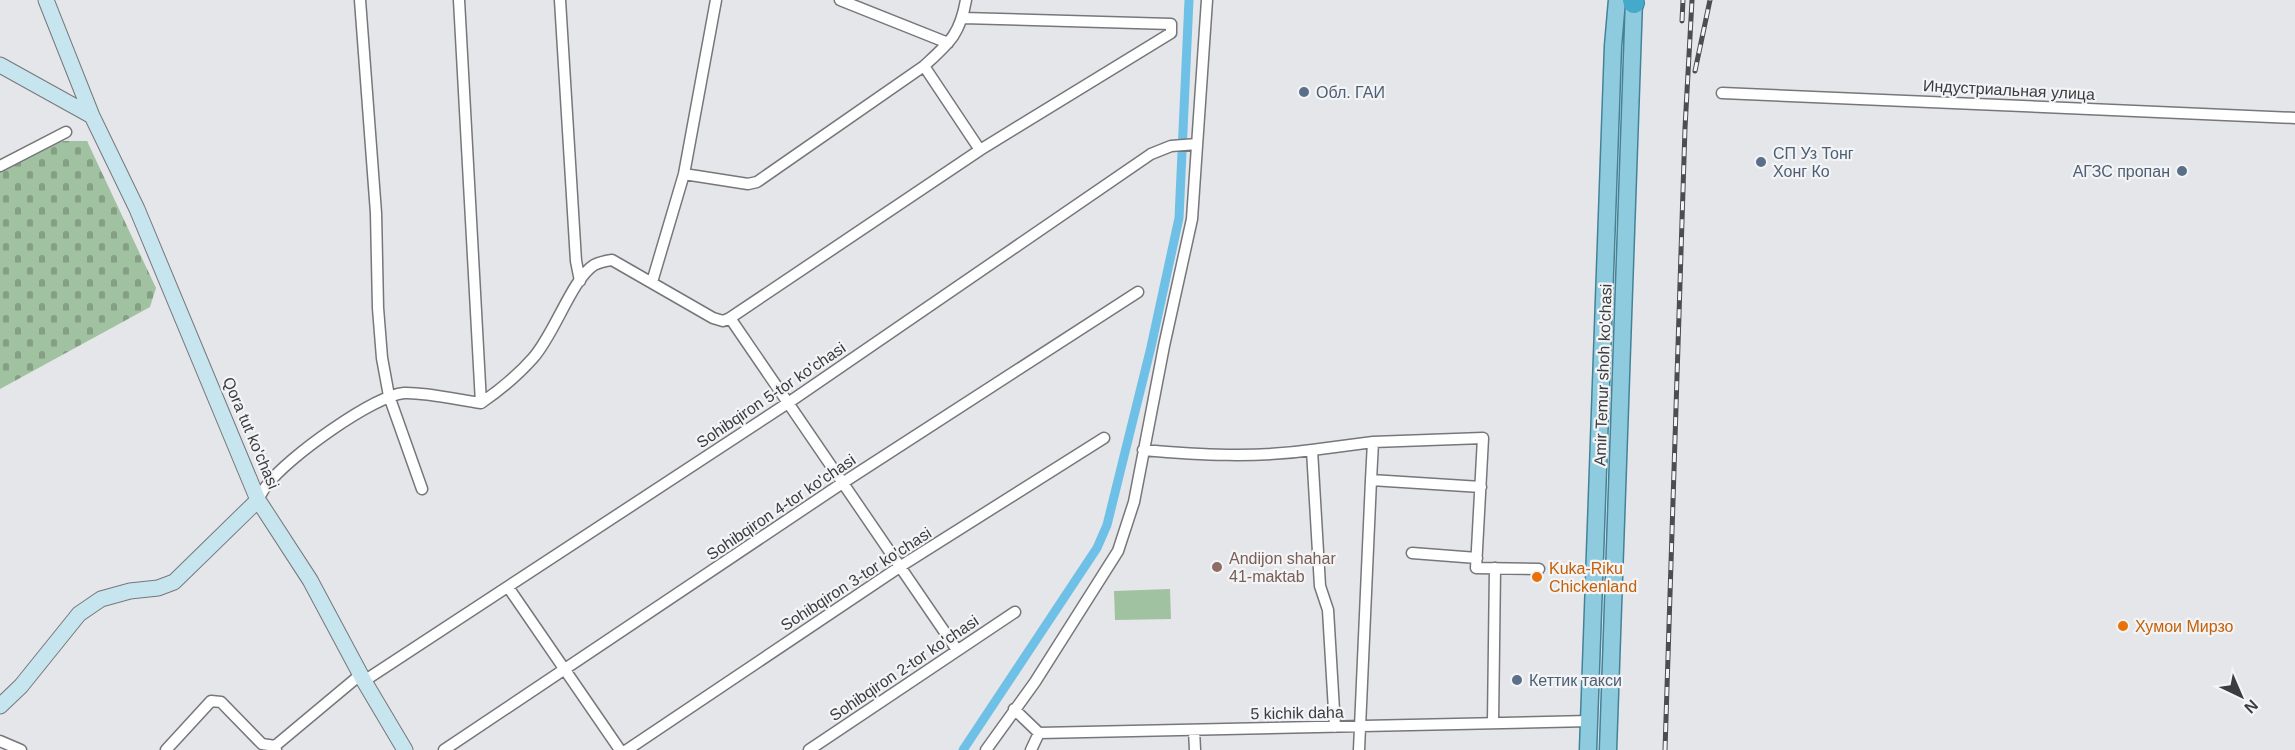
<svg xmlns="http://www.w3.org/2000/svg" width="2295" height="750" font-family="Arial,sans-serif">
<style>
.cemetery{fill:url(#cemetery-stones)}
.pitch{fill:#a1c2a0}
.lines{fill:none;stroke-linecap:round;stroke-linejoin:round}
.canal{stroke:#6ec0e7;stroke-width:9}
.street-casing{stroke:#76777a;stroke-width:13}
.secondary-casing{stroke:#76777a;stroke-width:17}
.primary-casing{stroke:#428399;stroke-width:19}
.highway-casing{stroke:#428399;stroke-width:22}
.street{stroke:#fff;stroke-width:10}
.secondary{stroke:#c7e5ef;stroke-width:15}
.primary{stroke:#8fcbdf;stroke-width:16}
.highway{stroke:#45a9ca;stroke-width:20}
.rail-casing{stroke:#4d4d50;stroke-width:5}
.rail{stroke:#f2f4f6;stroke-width:3;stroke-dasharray:9;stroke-linecap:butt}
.service-dot{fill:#5c6f8a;stroke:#f2f4f6;stroke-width:2}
.education-dot{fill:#8d6e63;stroke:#f2f4f6;stroke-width:2}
.food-dot{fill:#e8710a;stroke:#f2f4f6;stroke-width:2}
.labels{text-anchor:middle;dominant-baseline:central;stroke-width:4.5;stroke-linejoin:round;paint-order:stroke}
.street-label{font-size:16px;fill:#3c3c3e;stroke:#f2f4f6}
.service-label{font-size:16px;fill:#4e5e75;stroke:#f2f4f6;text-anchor:start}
.education-label{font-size:16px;fill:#785e54;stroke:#f2f4f6;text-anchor:start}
.food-label{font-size:16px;fill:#c56008;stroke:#f2f4f6;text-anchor:start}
</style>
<defs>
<pattern id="cemetery-stones" width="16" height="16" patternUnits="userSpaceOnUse" patternTransform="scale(1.5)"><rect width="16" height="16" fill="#a1c2a0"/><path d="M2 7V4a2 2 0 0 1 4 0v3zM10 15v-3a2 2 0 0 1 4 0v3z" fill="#849f84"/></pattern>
</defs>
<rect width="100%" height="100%" fill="#e5e6e9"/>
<path class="cemetery" d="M62 141H87L156 288 150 307 0 389V171Z"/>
<path class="pitch" d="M1170 589 1171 619 1115 620 1114 591Z"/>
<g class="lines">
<path class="canal" d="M963 750 1097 548 1107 525 1151 347 1179 218 1189 0"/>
<defs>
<path id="street" d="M360 0 376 213 378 308 382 358 389 396 422 489
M459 0 481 403
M560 0 576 261 580 281
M840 0 948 43
M924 66 980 150
M1722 93 2295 118
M0 166 66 132
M684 174 748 184 757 182 924 66C949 43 960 35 966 0
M652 282 684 174 716 0
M730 318 957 650
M1373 442 1371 480 1481 487
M1143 450C1200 455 1256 458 1312 450
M258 500C261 494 264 488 268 484 287 458 373 396 404 393 425 392 459 400 481 403 500 390 518 375 533 358 554 335 572 279 594 265 600 262 605 261 612 260L713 318 723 321 730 318 980 150 1171 33V24L963 18
M1412 553 1477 558
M508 587 620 750
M364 681 788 403 1151 154 1171 146 1197 144
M1014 709 1039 733 1590 721
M1493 722 1495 568
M1335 727 1328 610 1320 586 1312 450 1373 442 1483 438 1476 568 1539 569
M1194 730 1195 750
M0 741 21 750
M166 750 211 701 221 702 262 744 275 746
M276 750 275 746 360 675
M444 750 844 482 1138 292
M627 750 901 566 1104 438
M809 750 1015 612
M986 750 1035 682 1118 551 1134 502 1164 346 1192 219 1207 0
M1031 750 1039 733
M1359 750 1371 480"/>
<path id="secondary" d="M46 0 92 116 137 209 258 500 310 580 364 681 405 750
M0 65 92 116
M0 706 21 686 79 614 101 599 130 591 158 588 174 582 258 500"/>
<path id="primary" d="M1588 750 1613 46 1617 0
M1608 750 1634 0"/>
<path id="highway" d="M1633 0 1634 3"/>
</defs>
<use href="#street" class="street-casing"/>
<use href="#secondary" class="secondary-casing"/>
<use href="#primary" class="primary-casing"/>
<use href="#highway" class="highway-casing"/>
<use href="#street" class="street"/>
<use href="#secondary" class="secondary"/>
<use href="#primary" class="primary"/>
<use href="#highway" class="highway"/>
<defs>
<path id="rail" d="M1682 21 1683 0
M1695 71 1710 0
M1665 750 1685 128 1692 0"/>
</defs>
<use href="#rail" class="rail-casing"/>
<use href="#rail" class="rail"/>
</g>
<g class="service-dot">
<circle cx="1304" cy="92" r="6"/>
<circle cx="1761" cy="162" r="6"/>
<circle cx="2182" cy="171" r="6"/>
<circle cx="1517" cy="680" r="6"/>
</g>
<circle class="education-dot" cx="1217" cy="567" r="6"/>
<g class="food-dot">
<circle cx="1537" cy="577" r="6"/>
<circle cx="2123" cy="626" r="6"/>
</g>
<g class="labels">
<g class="street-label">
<text transform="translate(2009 90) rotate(3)">Индустриальная улица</text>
<text transform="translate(1603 375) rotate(-88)">Amir Temur shoh ko'chasi</text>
<text transform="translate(771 395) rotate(-34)">Sohibqiron 5-tor ko'chasi</text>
<text transform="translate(251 433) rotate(67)">Qora tut ko'chasi</text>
<text transform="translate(781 507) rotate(-34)">Sohibqiron 4-tor ko'chasi</text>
<text transform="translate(856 579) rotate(-33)">Sohibqiron 3-tor ko'chasi</text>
<text transform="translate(904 668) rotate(-34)">Sohibqiron 2-tor ko'chasi</text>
<text transform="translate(1297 713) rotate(-1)">5 kichik daha</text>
</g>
<g class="service-label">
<text x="1316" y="92">Обл. ГАИ</text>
<text x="1773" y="153">СП Уз Тонг<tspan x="1773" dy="18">Хонг Ко</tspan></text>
<text x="2170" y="171" text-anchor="end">АГЗС пропан</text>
<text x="1529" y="680">Кеттик такси</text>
</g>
<g class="education-label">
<text x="1229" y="558">Andijon shahar<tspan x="1229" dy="18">41-maktab</tspan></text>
</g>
<g class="food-label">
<text x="1549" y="568">Kuka-Riku<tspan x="1549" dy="18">Chickenland</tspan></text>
<text x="2135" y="626">Хумои Мирзо</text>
</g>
</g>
<g transform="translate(2241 696) rotate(136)" stroke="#f2f4f6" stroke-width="4.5" paint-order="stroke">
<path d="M0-4.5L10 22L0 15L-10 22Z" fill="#3c3c3e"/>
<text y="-9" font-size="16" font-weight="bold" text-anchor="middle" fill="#3c3c3e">N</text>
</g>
</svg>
